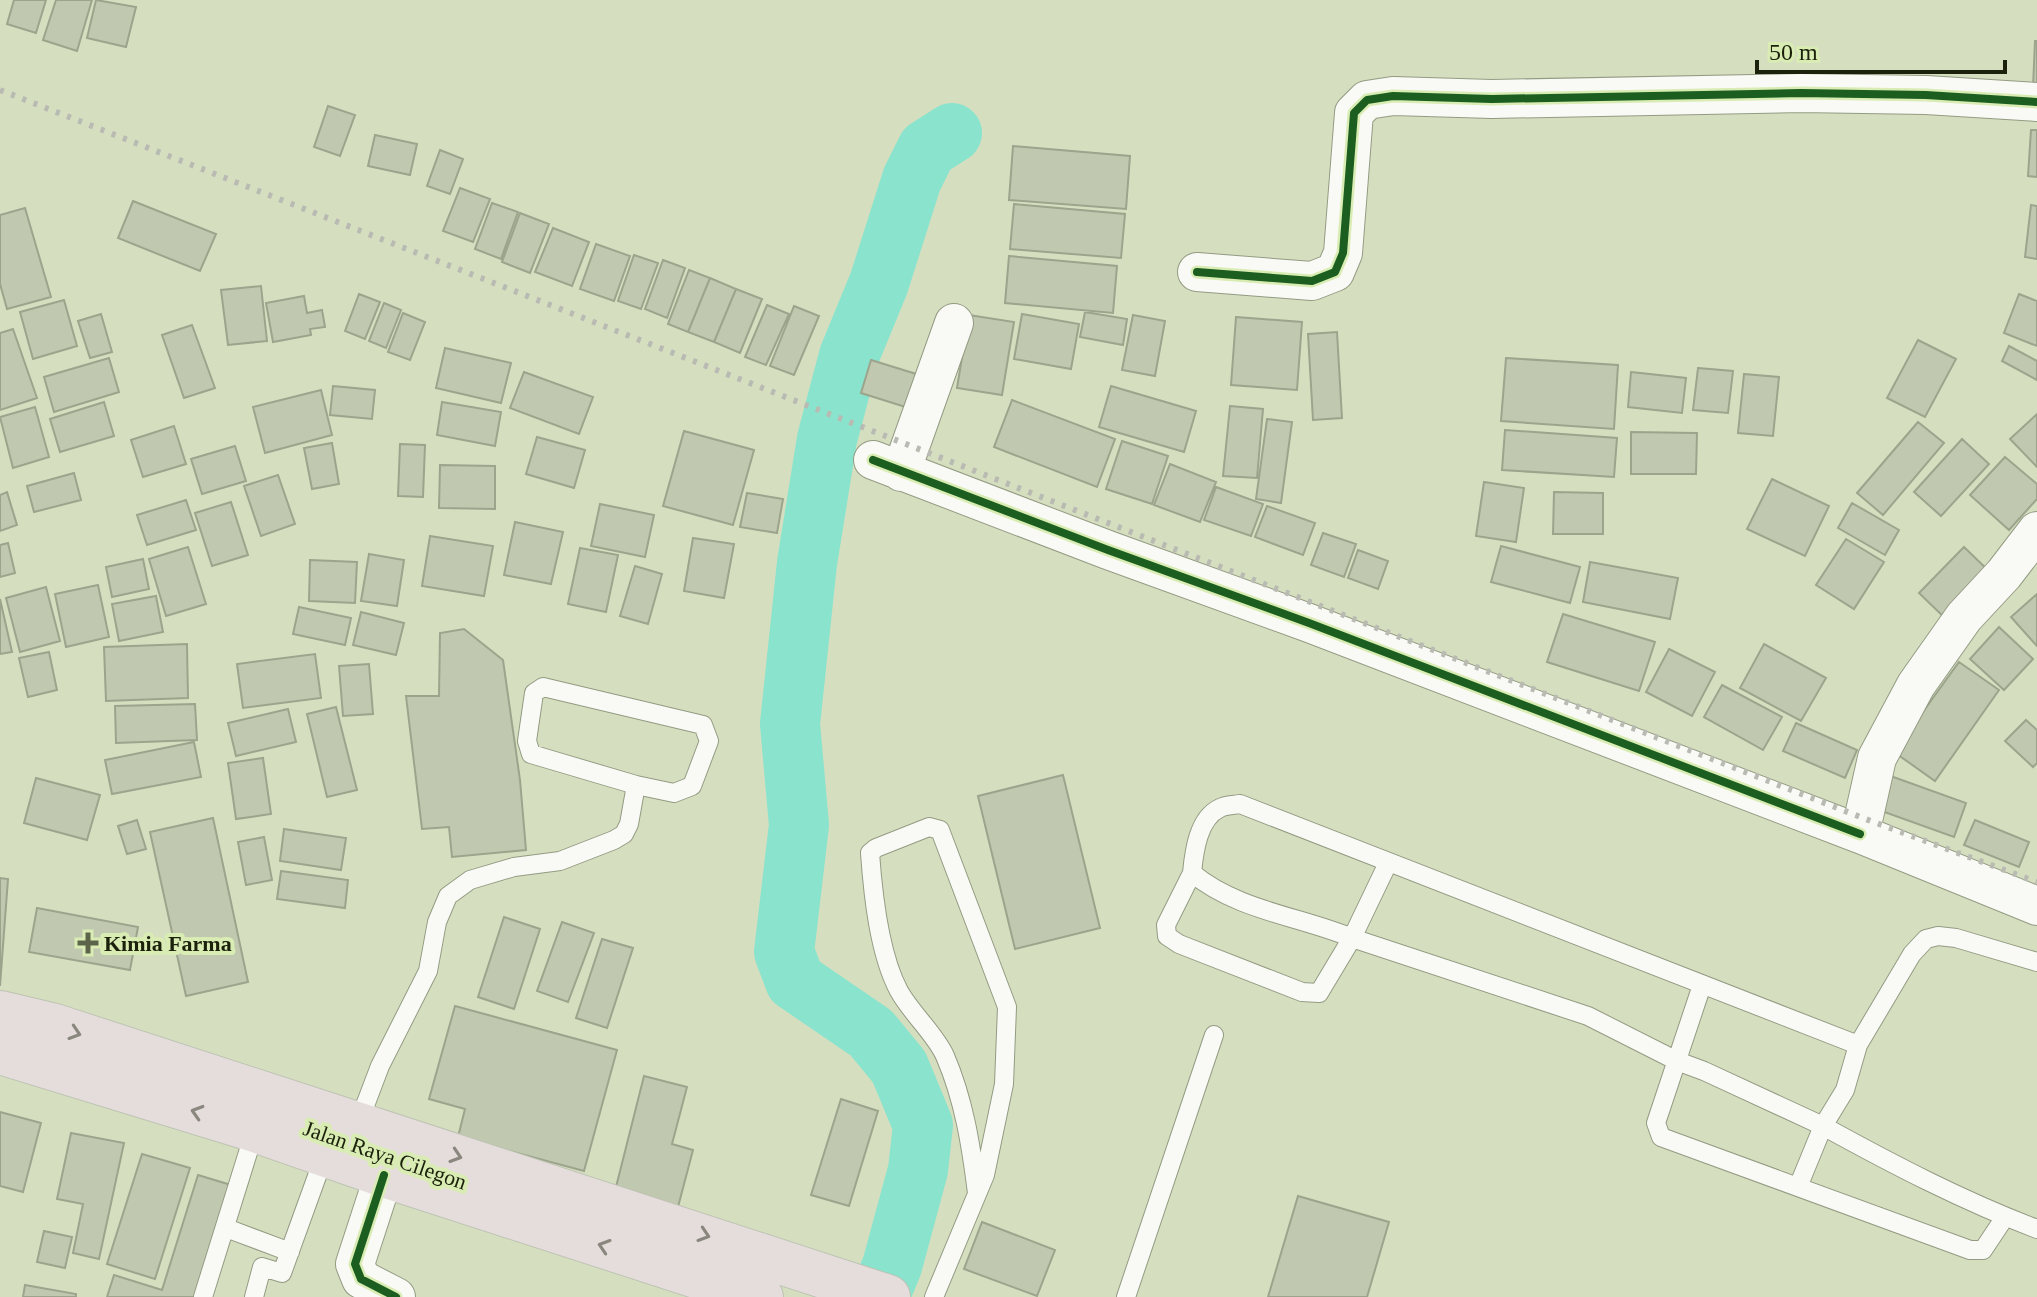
<svg xmlns="http://www.w3.org/2000/svg" width="2037" height="1297" font-family="Georgia,serif">
<style>
.lines{fill:none;stroke-linecap:round;stroke-linejoin:round}
.river{stroke:#89e3cd;stroke-width:60}
.building{fill:#c1c8b0;stroke:#9ca48c;stroke-width:2}
.service-casing{stroke:#939b82;stroke-width:20}
.minor-casing{stroke:#939b82;stroke-width:40}
.trunk-casing{stroke:#bec3b3;stroke-width:46}
.service{stroke:#f9faf6;stroke-width:18}
.minor{stroke:#f9faf6;stroke-width:38}
.trunk{stroke:#e5dddc;stroke-width:44}
.rail{stroke:#b9bbb3;stroke-width:6;stroke-dasharray:4 8;stroke-linecap:butt}
.cycleway-casing{stroke:#d9ecb3;stroke-width:13}
.cycleway{stroke:#1b5e20;stroke-width:8}
.oneway{stroke:#8a887e}
.poi-dot{fill:#5c644a;stroke:#d9ecb3;stroke-width:3}
.labels{text-anchor:middle;dominant-baseline:central;stroke-width:8;stroke-linejoin:round;paint-order:stroke}
.poi-label{font-size:22px;font-weight:bold;fill:#1b210b;stroke:#d9ecb3;text-anchor:start}
.street-label{font-size:22px;fill:#1b210b;stroke:#d9ecb3}
</style>
<rect width="100%" height="100%" fill="#d5dfc0"/>
<g class="lines">
<path class="river" d="M879 1297 892 1266 918 1170 923 1125 899 1067 871 1033 795 981 784 952 799 825 790 724 807 563 827 439 849 356 879 283 912 179 927 149 952 133"/>
</g>
<path class="building" d="M14 0H46L36 33 7 24Z
M56 0H92L77 51 43 40Z
M96 0 136 7 126 47 87 38Z
M2035 41H2037V87H2033Z
M328 106 355 115 340 156 314 147Z
M2031 130H2037V177L2028 176Z
M375 135 417 144 410 175 368 166Z
M1013 146 1130 156 1126 209 1009 200Z
M440 150 463 159 450 194 427 186Z
M460 188 490 199 473 242 443 231Z
M133 201 216 234 200 271 118 238Z
M492 203 518 212 501 259 475 249Z
M1014 204 1125 214 1121 258 1010 249Z
M2031 205 2037 206V259L2025 257Z
M25 208 51 297 7 309 0 284V215Z
M520 213 549 224 530 273 502 262Z
M553 228 589 242 572 286 535 272Z
M596 244 630 256 614 301 580 289Z
M634 255 658 263 641 309 618 301Z
M1009 256 1117 266 1113 313 1005 303Z
M663 260 685 268 667 318 645 309Z
M689 270 710 278 688 332 668 324Z
M710 278 736 289 714 342 688 332Z
M261 286 267 341 228 345 221 290Z
M736 289 762 299 740 353 714 342Z
M359 294 380 302 365 339 345 331Z
M2019 294 2037 301V346L2004 333Z
M304 296 307 313 322 310 325 327 310 329 311 335 273 342 266 303Z
M64 300 77 346 33 359 20 312Z
M384 303 401 310 386 348 369 341Z
M767 305 789 314 766 365 745 357Z
M794 306 819 316 794 375 770 366Z
M1085 312 1127 319 1123 345 1080 337Z
M403 313 425 322 410 360 388 352Z
M101 314 112 352 90 358 78 321Z
M1022 314 1079 324 1071 369 1014 359Z
M969 315 1014 322 1002 395 957 388Z
M1133 315 1165 321 1155 376 1122 370Z
M1236 317 1302 322 1297 390 1231 385Z
M192 325 215 388 184 398 162 335Z
M13 329 37 398 0 410V333Z
M1337 332 1342 418 1313 420 1308 334Z
M1918 340 1956 359 1925 417 1887 398Z
M2009 346 2037 361V380L2002 361Z
M445 348 511 363 501 403 436 388Z
M109 358 119 392 54 412 44 377Z
M1506 358 1618 365 1614 429 1501 421Z
M871 360 926 377 915 410 861 393Z
M1698 368 1733 371 1728 413 1693 410Z
M524 372 593 397 579 434 510 408Z
M1631 372 1686 378 1682 413 1628 407Z
M1744 374 1779 377 1773 436 1738 433Z
M333 386 375 390 372 419 330 415Z
M1111 386 1196 411 1184 452 1099 427Z
M321 390 332 435 265 453 253 407Z
M1012 400 1115 439 1097 487 994 447Z
M104 402 114 436 60 452 50 419Z
M442 402 501 412 495 446 437 435Z
M1230 406 1263 409 1257 478 1223 476Z
M35 407 49 457 13 468 0 417Z
M2037 414V467L2010 439Z
M1267 419 1292 422 1281 503 1256 499Z
M1918 422 1944 443 1883 515 1857 493Z
M174 426 186 464 143 477 131 440Z
M1505 430 1617 438 1614 477 1502 470Z
M684 431 754 450 733 525 663 506Z
M1631 432 1697 433 1696 474H1631Z
M537 437 585 450 574 488 526 474Z
M1962 439 1989 464 1941 516 1914 492Z
M1122 441 1168 456 1152 504 1106 489Z
M332 443 339 484 312 489 304 448Z
M400 444 425 445 423 497 398 496Z
M235 446 246 481 202 494 191 459Z
M2005 457 2037 484V499L2009 530 1970 495Z
M1170 464 1216 482 1200 522 1154 505Z
M440 465 495 466V509L439 508Z
M74 473 81 500 34 512 27 486Z
M278 475 295 524 261 536 244 486Z
M1772 479 1829 506 1805 556 1747 529Z
M1484 482 1524 488 1516 542 1476 536Z
M1216 487 1263 504 1251 536 1204 520Z
M7 492 17 525 0 531V495Z
M1554 492 1603 493V534H1553Z
M747 493 783 499 777 533 740 527Z
M186 500 196 530 147 545 137 515Z
M231 502 248 555 212 566 195 513Z
M1852 503 1899 530 1885 555 1838 528Z
M600 504 654 515 645 557 591 546Z
M1267 506 1315 523 1303 555 1255 537Z
M515 522 563 532 551 584 504 575Z
M1323 533 1356 544 1344 577 1311 565Z
M430 536 493 546 484 596 422 586Z
M693 538 734 544 724 598 684 591Z
M1846 539 1884 562 1854 609 1816 585Z
M8 543 15 573 0 577V545Z
M1501 546 1580 567 1570 603 1491 582Z
M188 547 206 604 166 616 149 559Z
M1964 547 1993 575 1948 621 1919 593Z
M580 548 618 555 606 612 568 604Z
M1358 550 1388 561 1378 589 1348 578Z
M369 554 404 560 397 606 361 601Z
M143 559 149 589 112 597 106 567Z
M310 560 357 562 355 603 309 601Z
M1590 562 1678 578 1670 619 1583 602Z
M635 566 662 574 648 624 620 616Z
M98 585 109 637 66 647 55 594Z
M46 587 60 641 20 652 6 598Z
M2037 594V646L2011 617Z
M156 596 163 632 119 641 112 604Z
M0 599 12 652 0 654Z
M299 607 351 618 345 645 293 634Z
M361 612 404 623 396 655 353 645Z
M1563 614 1655 642 1639 691 1547 662Z
M1999 627 2033 659 2004 690 1970 659Z
M464 629 503 660 520 780 526 850 452 857 449 827 422 829 406 696H439L440 633Z
M187 644 188 698 106 701 104 647Z
M1764 644 1826 678 1801 721 1740 688Z
M1669 649 1715 672 1692 716 1646 692Z
M49 652 57 690 28 697 19 658Z
M315 654 321 698 243 708 237 664Z
M1959 662 1999 690 1935 781 1894 752Z
M369 664 373 714 343 716 339 666Z
M1722 685 1782 717 1763 750 1704 717Z
M195 704 197 740 116 743 115 706Z
M336 707 357 790 327 797 307 714Z
M288 709 296 742 236 756 228 723Z
M2026 720 2037 730V763L2033 767 2005 741Z
M1796 723 1857 750 1845 778 1783 751Z
M194 742 201 777 112 794 105 760Z
M263 758 271 814 236 819 228 763Z
M1885 774 1966 803 1954 837 1873 808Z
M1063 775 1100 928 1015 949 978 796Z
M36 778 100 795 87 840 24 823Z
M213 818 248 982 186 996 150 832Z
M137 820 146 849 127 854 118 826Z
M1975 820 2029 842 2019 867 1964 845Z
M284 829 346 838 341 870 280 861Z
M264 837 272 880 246 885 238 842Z
M281 871 348 880 345 908 277 899Z
M0 878 8 879 0 986Z
M37 908 138 927 130 970 29 952Z
M504 917 540 929 514 1009 478 997Z
M562 922 594 933 568 1002 537 991Z
M602 939 633 948 607 1028 576 1018Z
M455 1006 617 1050 584 1171 458 1137 465 1109 429 1099Z
M644 1076 687 1087 672 1144 693 1150 678 1207 615 1191Z
M841 1099 878 1111 849 1206 811 1195Z
M0 1112 41 1123 23 1192 0 1186Z
M71 1133 124 1143 99 1259 73 1253 83 1204 57 1199Z
M142 1154 190 1168 155 1279 107 1264Z
M198 1175 231 1185 196 1297H107L114 1275 162 1290Z
M1298 1196 1389 1222 1367 1297H1268Z
M982 1222 1055 1250 1037 1296 964 1269Z
M44 1231 72 1237 65 1268 37 1262Z
M25 1285 76 1294V1297H23Z"/>
<g class="lines">
<defs>
<path id="service" d="M543 687 703 725 709 741 692 786 674 793 636 785 531 754 527 741 534 693Z
M1192 873 1166 925 1167 936 1179 944 1302 992 1319 993 1352 938 1388 863
M1702 985 1656 1123 1661 1137 1970 1250H1983L2005 1217
M1858 1045 1240 804C1234 805 1225 805 1220 808 1198 818 1194 852 1192 873 1238 911 1299 916 1352 938L1588 1016 1677 1061 1704 1071 1823 1126 1845 1090 1858 1045 1912 954 1926 939 1938 936 1956 938 2037 962
M358 1124 380 1066 428 971 437 922 448 896 470 880 514 867 560 861 614 840 624 834 629 824 636 785
M1798 1187 1823 1126C1892 1164 1963 1201 2037 1229
M226 1228 290 1252
M203 1297 255 1130
M254 1297 262 1267 282 1273 325 1154
M934 1297 985 1175 1004 1084 1007 1007 940 830 929 827 876 848 870 853C873 895 879 954 899 991 911 1013 936 1035 945 1056 964 1100 971 1145 977 1193
M1126 1297 1214 1035"/>
<path id="minor" d="M1197 272 1312 281 1335 272 1343 253 1354 113 1367 100 1393 96 1492 99 1801 93 1926 95 2037 102
M873 460 1108 550 1309 623 1860 834
M901 472 954 323
M2037 531 2004 574 1964 617 1916 685 1877 758 1860 834 2037 906
M384 1175 355 1264 361 1279 396 1297"/>
<path id="trunk" d="M0 1013 55 1026 888 1297
M0 1052 255 1130 384 1175 761 1297"/>
</defs>
<use href="#service" class="service-casing"/>
<use href="#minor" class="minor-casing"/>
<use href="#trunk" class="trunk-casing"/>
<use href="#service" class="service"/>
<use href="#minor" class="minor"/>
<use href="#trunk" class="trunk"/>
<path class="rail" d="M0 90 1863 818 2037 882"/>
<defs>
<path id="cycleway" d="M1197 272 1312 281 1335 272 1343 253 1354 113 1367 100 1393 96 1492 99 1801 93 1926 95 2037 102
M873 460 1108 550 1309 623 1860 834
M384 1175 355 1264 361 1279 396 1297"/>
</defs>
<use href="#cycleway" class="cycleway-casing"/>
<use href="#cycleway" class="cycleway"/>
</g>
<defs><path id="oneway-chevron" d="M-2-3.5L2.5 0L-2 3.5" fill="none" stroke-width="1.6" stroke-linecap="round" stroke-linejoin="round" transform="scale(2)"/></defs>
<g class="oneway">
<use href="#oneway-chevron" transform="translate(75 1033) rotate(18)"/>
<use href="#oneway-chevron" transform="translate(197 1112) rotate(-163)"/>
<use href="#oneway-chevron" transform="translate(456 1156) rotate(18)"/>
<use href="#oneway-chevron" transform="translate(704 1235) rotate(18)"/>
<use href="#oneway-chevron" transform="translate(604 1246) rotate(-162)"/>
</g>
<path class="poi-dot" d="M84 931h8v8h8v8h-8v8h-8v-8h-8v-8h8z"/>
<g class="labels">
<g class="poi-label">
<text x="104" y="943">Kimia Farma</text>
</g>
<g class="street-label">
<text transform="translate(385 1155) rotate(19)">Jalan Raya Cilegon</text>
</g>
</g>
<path d="M1757 60v12h248v-12" fill="none" stroke="#1b210b" stroke-width="4"/>
<text x="1769" y="60" font-size="24" fill="#1b210b" stroke="#d9ecb3" stroke-width="6" paint-order="stroke">50 m</text>
</svg>
